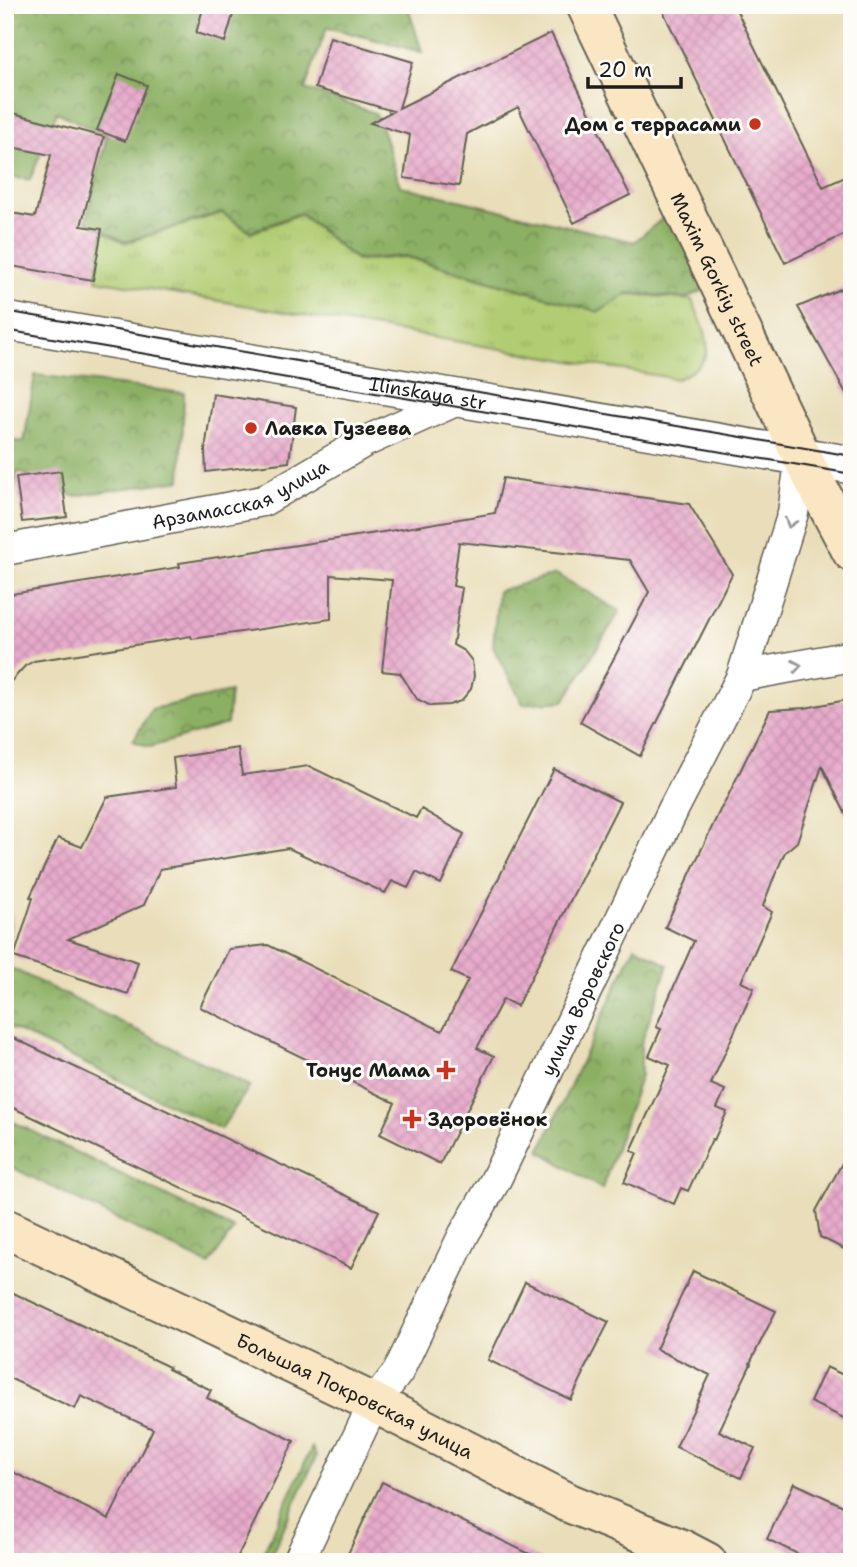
<svg xmlns="http://www.w3.org/2000/svg" width="857" height="1567" font-family="'Shantell Sans',sans-serif">
<style>
.grass{fill:url(#grass-tufts);stroke:#667447;stroke-width:2}
.forest{fill:url(#forest-crowns);stroke:#546640;stroke-width:2}
.building{fill:url(#building-cross-hatch)}
.lines{fill:none;stroke-linecap:round;stroke-linejoin:round}
.minor-casing{stroke:#646053;stroke-width:33}
.tertiary-casing{stroke:#646053;stroke-width:40}
.secondary-casing{stroke:#646053;stroke-width:42}
.minor{stroke:#fff;stroke-width:30}
.tertiary{stroke:#fff;stroke-width:37}
.secondary{stroke:#fbe6c4;stroke-width:38}
.tram{stroke:#1c1c1c;stroke-width:2}
.oneway{stroke:#999}
.poi-dot{fill:#c8321e;stroke:#fdfcf7;stroke-width:2.5}
.labels{text-anchor:middle;dominant-baseline:central;stroke-width:6;stroke-linejoin:round;paint-order:stroke}
.poi-label{font-size:19px;font-weight:bold;fill:#1c1c1c;stroke:#fdfcf7;text-anchor:end}
.street-label{font-size:19px;fill:#1c1c1c;stroke:#fdfcf7}
</style>
<defs>
<pattern id="grass-tufts" width="24" height="20" patternUnits="userSpaceOnUse" patternTransform="scale(1.75)"><rect width="24" height="20" fill="#b1cc72"/><path d="M3 7l-1-3M5 7V3M7 7l1-3M15 17l-1-3M17 17v-4M19 17l1-3" fill="none" stroke="#98af62"/></pattern>
<pattern id="forest-crowns" width="20" height="18" patternUnits="userSpaceOnUse" patternTransform="scale(1.75)"><rect width="20" height="18" fill="#8cb064"/><path d="M2 6a3 3 0 1 1 6 0M12 15a3 3 0 1 1 6 0" fill="none" stroke="#728e52"/></pattern>
<pattern id="building-cross-hatch" width="8" height="8" patternUnits="userSpaceOnUse" patternTransform="scale(1.75)"><rect width="8" height="8" fill="#e7aacb"/><path d="M0 0l8 8M0 8l8-8" fill="none" stroke="#c692ae"/></pattern>
</defs>
<rect width="100%" height="100%" fill="#fdfcf7"/>
<filter id="ink" filterUnits="userSpaceOnUse"><feTurbulence type="fractalNoise" baseFrequency=".0143" numOctaves="2"/><feDisplacementMap in="SourceGraphic" scale="14" xChannelSelector="R" yChannelSelector="G"/><feConvolveMatrix kernelMatrix="1 2 1 2 8 2 1 2 1" color-interpolation-filters="sRGB"/></filter>
<filter id="wash" filterUnits="userSpaceOnUse"><feTurbulence type="fractalNoise" baseFrequency=".00686" numOctaves="4" result="noise"/><feDisplacementMap in="SourceGraphic" scale="28" xChannelSelector="R" yChannelSelector="G"/><feGaussianBlur stdDeviation="1.57" result="paint"/><feColorMatrix in="noise" values="0 0 0 0 0 0 0 0 0 0 0 0 0 0 0 0 0 1.4 0 .05"/><feComposite in="paint" operator="in"/></filter>
<g filter="url(#wash)">
<rect width="100%" height="100%" fill="#e9deb9"/>
<path class="grass" d="M222 213 251 233 300 214 357 261 405 257 599 312 628 294 692 300C707 336 723 359 677 379L96 280 103 231 125 243Z"/>
<path class="forest" d="M5 5H381L409 10 422 52 327 27 305 89 375 113 384 134 400 186 634 242 673 210 710 287 687 298 628 293 599 312 405 256 357 260 300 213 251 232 222 212 125 242 86 221 107 136 57 112 30 180 5 176Z
M35 375 184 393 181 480 74 496 18 471 11 497 5 499V439L24 442Z
M556 574 620 611 564 701 523 704 493 647 498 591Z
M230 692 227 724 150 747 133 741 152 709Z
M5 908 10 914 7 966 250 1086 221 1129 5 1025Z
M635 946 668 965 641 1044V1075L602 1189 540 1151Z
M5 1118 234 1229 209 1265 5 1164Z
M312 1447 316 1457 268 1562H259Z"/>
<g id="blocks">
<path class="building" d="M204 5H236L225 42 196 33Z
M660 5H734L823 187 852 174V231L785 263Z
M551 33 630 195 574 223 518 107 467 134 459 186 404 178 410 135 370 123 393 111 315 88 330 37 413 62 399 108Z
M119 74 147 85 125 141 97 130Z
M13 113 104 137 81 226 102 229 93 280 5 265V212L35 217 51 155 6 146Z
M852 284V404L798 307Z
M213 394 296 407 289 462 206 472 205 450Z
M61 471 67 517 22 522 16 477Z
M503 478 689 504 732 574 640 756 580 722 649 592 630 560 459 542 453 586 462 588 453 645 464 651 472 661 474 676 471 689 461 701 449 705 431 706 417 699 400 673 382 671 392 580 331 575V619L192 639 191 636 34 661 25 666 5 688V595L180 567 179 563 383 532 495 513Z
M852 699V827L822 766 797 842 785 852 772 882 763 906 772 912 741 982 754 988 711 1084 725 1090 717 1108 727 1112 714 1140 712 1139 688 1191 681 1188 674 1204 624 1182 637 1153 631 1151 670 1065 649 1056 661 1029 656 1027 694 941 665 927 720 810 725 802 770 710 805 708Z
M238 748 242 775 309 766 416 818 421 809 464 834 441 884 416 872 408 888 392 881 385 893 288 848 160 869 144 905 68 939 138 962 128 994 14 957 33 898 30 897 58 838 82 847 107 797 176 787 173 758Z
M554 769 620 802 517 1006 503 999 477 1048 494 1056 440 1164 380 1134 395 1103 200 1007 229 949 268 945 442 1031 468 980 451 972Z
M5 1034 379 1211 351 1268 5 1104Z
M852 1145V1253L820 1237 816 1211Z
M693 1271 776 1311 750 1363 751 1364 719 1431 755 1448 741 1478 676 1447 710 1375 656 1349Z
M525 1282 609 1322 583 1372 584 1373 571 1400 488 1360Z
M5 1289 169 1367 168 1369 211 1390 207 1398 294 1441 235 1562H5V1468L109 1519 153 1429 81 1396 75 1409 5 1376Z
M826 1367 852 1379V1422L810 1402Z
M382 1482 546 1562H344Z
M794 1483 852 1510V1562H814L767 1539Z"/>
</g>
</g>
<g filter="url(#ink)">
<use href="#blocks" fill-opacity="0" stroke="#646053" stroke-width="2"/>
<g class="lines">
<defs>
<g id="minor">
<path id="s1" d="M5 550 263 501 364 442 462 398"/>
<path d="M742 676 852 656"/>
<path id="s2" d="M298 1562 374 1403 398 1372 464 1234 495 1181 674 808 742 676 793 513 801 455"/>
</g>
<g id="tertiary">
<path id="s3" d="M5 321 852 465"/>
</g>
<g id="secondary">
<path id="s4" d="M586 5 806 465 852 552"/>
<path id="s5" d="M5 1228 374 1403 569 1503 682 1549 707 1562"/>
</g>
</defs>
<use href="#minor" class="minor-casing"/>
<use href="#tertiary" class="tertiary-casing"/>
<use href="#secondary" class="secondary-casing"/>
<use href="#minor" class="minor"/>
<use href="#tertiary" class="tertiary"/>
<use href="#secondary" class="secondary"/>
<path class="tram" d="M5 311 852 456
M5 330 852 474"/>
</g>
<defs><path id="oneway-chevron" d="M-2-3.5L2.5 0L-2 3.5" fill="none" stroke-width="1.6" stroke-linecap="round" stroke-linejoin="round" transform="scale(1.75)"/></defs>
<g class="oneway">
<use href="#oneway-chevron" transform="translate(790 523) rotate(107)"/>
<use href="#oneway-chevron" transform="translate(797 666) rotate(-10)"/>
</g>
</g>
<g class="poi-dot">
<circle cx="755" cy="124" r="7"/>
<circle cx="251" cy="428" r="7"/>
<path d="M442.5 1059.5h7v7h7v7h-7v7h-7v-7h-7v-7h7z"/>
<path d="M408.5 1108.5h7v7h7v7h-7v7h-7v-7h-7v-7h7z"/>
</g>
<g class="labels">
<g class="poi-label">
<text x="741" y="124">Дом с террасами</text>
<text x="265" y="428" text-anchor="start">Лавка Гузеева</text>
<text x="430" y="1070">Тонус Мама</text>
<text x="428" y="1119" text-anchor="start">Здоровёнок</text>
</g>
<g class="street-label">
<text stroke="none"><textPath href="#s4" startOffset="304">Maxim Gorkiy street</textPath></text>
<text stroke="none"><textPath href="#s3" startOffset="429">Ilinskaya str</textPath></text>
<text stroke="none"><textPath href="#s1" startOffset="243">Арзамасская улица</textPath></text>
<text stroke="none"><textPath href="#s2" startOffset="632">улица Воровского</textPath></text>
<text stroke="none"><textPath href="#s5" startOffset="388">Большая Покровская улица</textPath></text>
</g>
</g>
<rect width="857" height="1567" fill="none" stroke="#fdfcf7" stroke-width="28"/>
<path d="M588 77v10h93v-10" fill="none" stroke="#1c1c1c" stroke-width="3.5"/>
<text x="598" y="77" font-size="21" fill="#1c1c1c" stroke="#fdfcf7" stroke-width="5" paint-order="stroke">20 m</text>
</svg>
